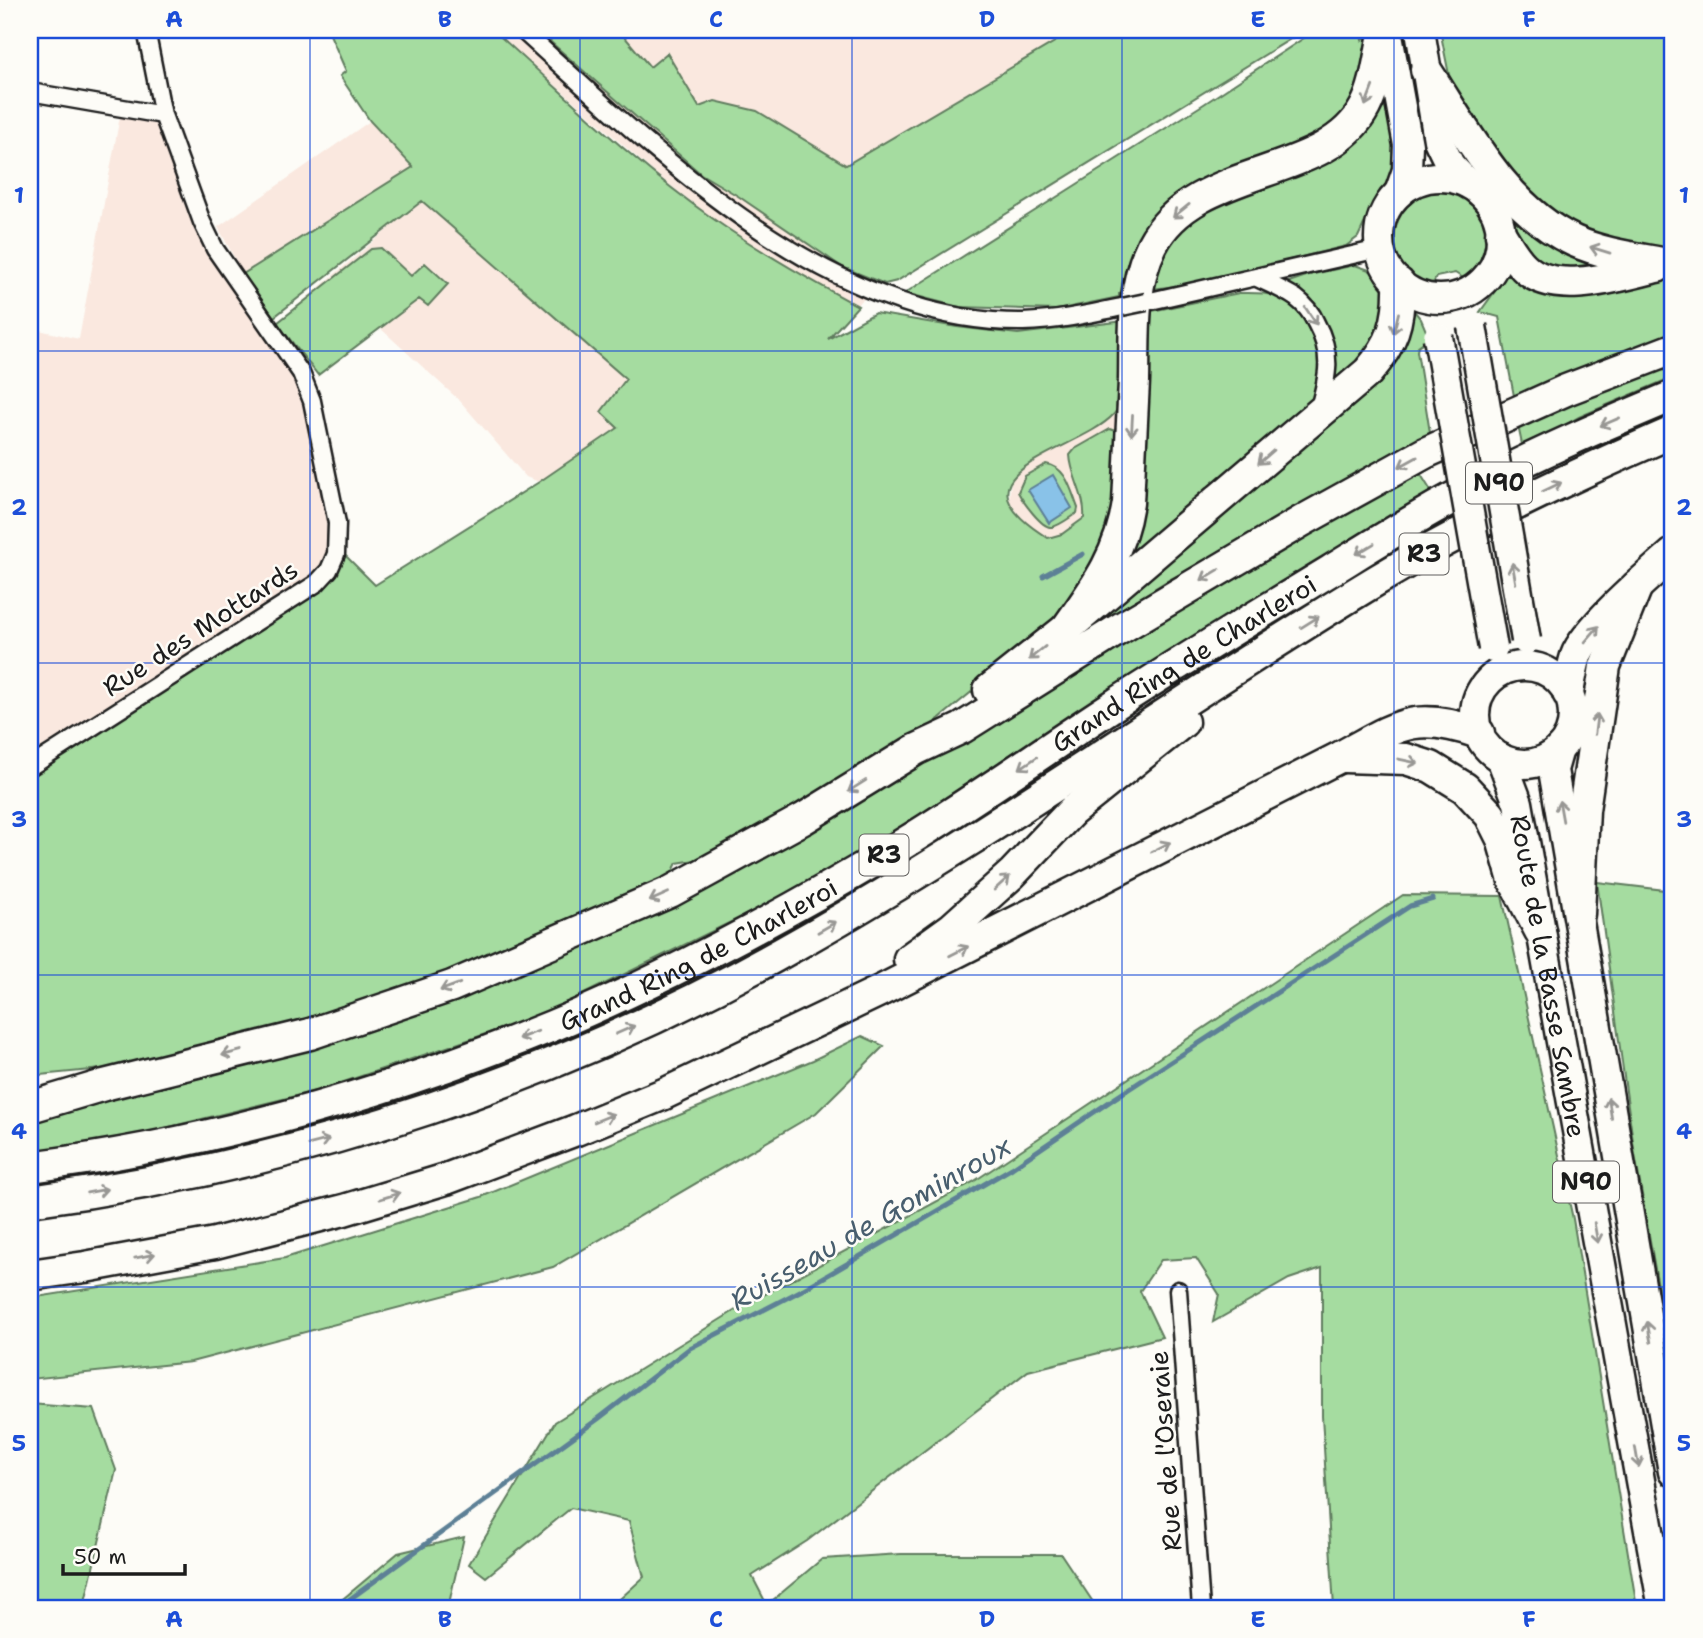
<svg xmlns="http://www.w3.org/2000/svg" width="1703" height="1638" font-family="'Shantell Sans',sans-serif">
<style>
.built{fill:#fae8df}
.green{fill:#a5dca0;stroke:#607c5e;stroke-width:2}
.water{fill:#89c2e8;stroke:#5d8096;stroke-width:2}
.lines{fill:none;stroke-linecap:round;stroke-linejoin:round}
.stream{stroke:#5d8096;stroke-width:5}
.minor-casing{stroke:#1c1c1c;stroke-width:21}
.trunk-casing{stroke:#1c1c1c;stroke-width:33}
.motorway-casing{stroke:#1c1c1c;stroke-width:35}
.minor{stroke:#fdfcf7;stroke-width:16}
.trunk{stroke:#fdfcf7;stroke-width:28}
.motorway{stroke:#fdfcf7;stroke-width:30}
.minor-bridge-casing{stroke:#1c1c1c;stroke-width:21;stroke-linecap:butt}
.trunk-bridge-casing{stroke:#1c1c1c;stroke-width:33;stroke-linecap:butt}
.minor-bridge{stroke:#fdfcf7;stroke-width:16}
.trunk-bridge{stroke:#fdfcf7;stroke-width:28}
.oneway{stroke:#989794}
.grid{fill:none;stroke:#1d4ed8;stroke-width:2;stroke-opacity:0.55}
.labels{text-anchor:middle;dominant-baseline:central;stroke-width:5;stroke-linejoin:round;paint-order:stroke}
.shield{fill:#fdfcf7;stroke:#605f5e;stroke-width:2}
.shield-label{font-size:24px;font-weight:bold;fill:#1c1c1c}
.street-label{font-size:26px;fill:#1c1c1c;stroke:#fdfcf7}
.water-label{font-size:28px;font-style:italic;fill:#485e6e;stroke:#fdfcf7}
.neatline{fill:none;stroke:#1d4ed8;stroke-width:2.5}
.grid-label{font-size:23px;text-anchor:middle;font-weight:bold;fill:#1d4ed8}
</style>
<rect width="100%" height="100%" fill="#fdfcf7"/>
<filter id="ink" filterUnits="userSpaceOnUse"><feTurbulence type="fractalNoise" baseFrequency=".0143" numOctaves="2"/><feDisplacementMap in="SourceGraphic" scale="14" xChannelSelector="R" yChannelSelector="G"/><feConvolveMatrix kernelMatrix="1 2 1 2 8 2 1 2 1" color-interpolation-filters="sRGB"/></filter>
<g filter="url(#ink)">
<path class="built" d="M493 30H1305L897 281 885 284 856 305 770 256 711 217 657 175Z
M120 116 156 124 204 248 285 361 302 395 331 532 324 567 135 690 30 755V328L79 339Z
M370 121 413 168 243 274 218 227Z
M421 201 633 371 601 412 619 428 539 482 526 477 460 401 379 327 318 375 277 323Z
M1124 398 1125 440 1079 488 1085 508 1084 518 1062 534 1048 538 1034 529 1025 522 1009 502 1011 481 1021 467 1100 425Z"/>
<path class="green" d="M328 30H493C564 93 633 163 712 218 759 251 808 279 858 306L828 339 875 313 957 327 1018 334 1125 321C1125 347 1131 394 1114 414 1079 453 939 471 1048 538L1062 534 1084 518C1086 496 1071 477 1070 455L1075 449 1110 429 1116 431 1125 440 1108 546 1059 620 918 736 810 807 695 860 677 863 671 875 649 889 387 999 236 1039 112 1068 30 1076V772L135 690 318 578 345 555 375 585 539 482 618 428 601 412 626 379 422 201 274 317 243 274 413 167 370 121 340 76 346 71Z
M537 30H619L650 67 667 53 699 107 715 101 757 111 846 165 1075 30H1305L897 281 885 284 842 267 738 196 701 174Z
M1316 30H1360L1362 40 1372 33 1355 103 1330 132 1220 181 1127 293 1119 294V297L1056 310 959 307 905 293 1204 104Z
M1393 30H1411L1431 138 1415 139Z
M1440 30H1673V253L1647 255 1552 220 1511 181 1464 107 1449 75Z
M1382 87 1400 141 1393 177 1380 190 1358 237 1346 246 1192 284 1144 290 1169 228 1294 167Z
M1454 127 1494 178 1620 261 1575 274 1533 261 1515 238 1513 219 1500 194 1487 178 1468 169 1453 151Z
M1434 189C1459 191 1490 207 1487 236 1485 247 1481 259 1477 269L1463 278 1455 273 1436 277 1434 282C1398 293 1385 233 1402 209 1410 198 1422 194 1434 189Z
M381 248 411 276 425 263 448 284 428 306 419 299 318 375 277 323 371 249Z
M1511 260 1530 279 1673 271V336L1514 396 1499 317 1480 312 1503 280Z
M1355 265 1369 270 1388 285 1392 324 1324 403C1331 346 1342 320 1286 287V283L1309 275Z
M1239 293C1253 293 1270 292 1283 299 1323 320 1327 368 1310 405L1120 569 1142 313Z
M1410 310 1414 311 1421 319 1429 338 1418 346 1417 351 1431 439 1165 582 1071 641Z
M1673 361V377L1579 417 1523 449 1517 421Z
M1046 464C1067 467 1071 491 1078 508L1077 513C1070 517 1061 525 1052 527 1042 529 1022 500 1018 492L1025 476Z
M1418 470 1431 491 1140 669 831 873 539 1016 320 1090 59 1154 30 1156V1112L399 1019 966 743 1248 565Z
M1597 882 1673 891V1372L1634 1149Z
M1403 895 1502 896 1573 1219 1637 1608H1334L1322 1416V1268L1289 1279 1213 1322 1219 1294 1196 1258 1161 1260 1140 1291 1162 1337 1028 1371 807 1541 752 1576 767 1605 822 1559 901 1554H1061L1097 1608H610L644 1577 629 1521 571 1508 486 1577 469 1564 555 1422 734 1311 973 1182Z
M862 1036 884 1046 816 1113 553 1267 191 1362 30 1379V1298L285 1258 481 1197 813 1060Z
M30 1404 94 1409 116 1470 84 1606 81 1608H30Z
M464 1537 448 1608H332L398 1553Z"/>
<path class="water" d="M1053 475 1072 508 1049 523 1028 490Z"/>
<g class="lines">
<path class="stream" d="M1043 576 1083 554
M343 1608 350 1599 598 1419 690 1348 802 1290 1012 1168 1115 1098 1410 906 1433 899"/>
<defs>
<path id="minor" d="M522 30C657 153 827 324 1023 322 1057 321 1089 314 1122 307
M30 92 163 115
M1257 278C1270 284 1284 290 1296 298 1304 304 1312 314 1316 323 1333 354 1328 376 1319 408
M1146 302 1379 249
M30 767 317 583 329 570 336 554 337 523 312 401 301 373 215 249 202 222 163 115 146 30
M1178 1290 1201 1608"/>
<g id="trunk">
<path d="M1387 30 1408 145 1407 170 1399 193"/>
<path d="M1420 30 1438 140 1450 165 1466 182"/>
<circle cx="1440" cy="238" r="61"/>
<circle cx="1524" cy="715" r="49"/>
<path d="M1559 749 1553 770 1673 1472"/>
<path id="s1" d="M1501 758 1518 803 1663 1608"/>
</g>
<g id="motorway">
<path d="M1426 70C1466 131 1505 209 1574 241 1603 254 1636 258 1667 264"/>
<path d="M1501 235C1508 246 1515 259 1524 267 1554 298 1622 275 1657 267"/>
<path d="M1066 629C1096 587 1120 555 1128 503 1130 462 1132 422 1134 381 1135 335 1131 287 1152 245 1195 162 1326 182 1365 107 1377 84 1379 55 1385 30"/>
<path d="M989 690 1066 629 1368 372C1393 343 1400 322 1399 283"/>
<path d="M1568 693C1570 681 1572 668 1576 656 1585 630 1650 574 1673 554"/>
<path d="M1344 757 1406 759 1431 767 1465 788 1490 815 1502 839 1514 881 1540 931"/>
<path d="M1579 914 1584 810 1605 666 1637 586"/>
<path d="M909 959 952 928 1012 874 1072 811 1183 722"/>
<path d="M30 1107 104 1085 310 1034 452 986 670 892 803 819 915 750 962 728 1116 631 1302 521 1425 453 1566 390 1673 349"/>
<path id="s2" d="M30 1167C209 1144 385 1094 552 1026 668 978 780 917 888 853 964 808 1036 756 1111 707 1183 660 1256 616 1330 571 1382 539 1434 506 1489 479 1549 448 1611 422 1673 396"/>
<path d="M30 1201C299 1166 565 1077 801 942 999 830 1183 697 1377 580 1472 523 1572 476 1673 432"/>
<path d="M30 1275 85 1267 215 1243 344 1210 446 1179 576 1130 664 1094 882 990 1340 757C1397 726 1413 710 1479 733"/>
</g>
</defs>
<use href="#minor" class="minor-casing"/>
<use href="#trunk" class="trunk-casing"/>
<use href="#motorway" class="motorway-casing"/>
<use href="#minor" class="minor"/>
<use href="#trunk" class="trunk"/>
<use href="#motorway" class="motorway"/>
<defs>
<path id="minor-bridge" d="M1122 307 1146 302"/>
<path id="trunk-bridge" d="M1472 326 1526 640
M1438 337 1493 648"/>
</defs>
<use href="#minor-bridge" class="minor-bridge-casing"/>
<use href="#trunk-bridge" class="trunk-bridge-casing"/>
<use href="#minor-bridge" class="minor-bridge"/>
<use href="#trunk-bridge" class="trunk-bridge"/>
</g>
<defs><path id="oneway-shaft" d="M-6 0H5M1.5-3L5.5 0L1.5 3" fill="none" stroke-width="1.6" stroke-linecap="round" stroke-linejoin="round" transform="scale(1.75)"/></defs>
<g class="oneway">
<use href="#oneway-shaft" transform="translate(1369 96) rotate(111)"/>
<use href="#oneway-shaft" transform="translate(1181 211) rotate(141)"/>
<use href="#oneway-shaft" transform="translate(1600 250) rotate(-163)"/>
<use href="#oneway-shaft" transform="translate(1311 316) rotate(56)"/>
<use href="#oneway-shaft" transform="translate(1396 323) rotate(104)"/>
<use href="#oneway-shaft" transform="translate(1610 422) rotate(157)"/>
<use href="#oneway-shaft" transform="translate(1132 425) rotate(93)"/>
<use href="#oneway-shaft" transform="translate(1266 457) rotate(139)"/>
<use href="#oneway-shaft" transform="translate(1408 462) rotate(151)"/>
<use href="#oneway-shaft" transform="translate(1552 487) rotate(-26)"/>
<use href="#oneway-shaft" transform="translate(1365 549) rotate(149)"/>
<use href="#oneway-shaft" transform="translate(1514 573) rotate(-100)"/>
<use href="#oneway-shaft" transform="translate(1210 575) rotate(149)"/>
<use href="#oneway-shaft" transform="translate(1310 622) rotate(-32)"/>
<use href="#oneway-shaft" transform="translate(1592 634) rotate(-49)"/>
<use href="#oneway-shaft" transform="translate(1037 653) rotate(141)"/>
<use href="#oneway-shaft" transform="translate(1596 724) rotate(-83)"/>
<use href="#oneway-shaft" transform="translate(1408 761) rotate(12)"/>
<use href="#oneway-shaft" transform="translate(1028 763) rotate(146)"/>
<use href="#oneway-shaft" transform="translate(857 786) rotate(148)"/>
<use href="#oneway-shaft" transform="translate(1561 811) rotate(-100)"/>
<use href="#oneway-shaft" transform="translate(1161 847) rotate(-27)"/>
<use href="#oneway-shaft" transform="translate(1002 883) rotate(-42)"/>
<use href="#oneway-shaft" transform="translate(659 897) rotate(156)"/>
<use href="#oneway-shaft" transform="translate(827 927) rotate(-30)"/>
<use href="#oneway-shaft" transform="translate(959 951) rotate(-27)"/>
<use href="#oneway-shaft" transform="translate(450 987) rotate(160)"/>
<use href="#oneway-shaft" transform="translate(625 1030) rotate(-24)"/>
<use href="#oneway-shaft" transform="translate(528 1035) rotate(159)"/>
<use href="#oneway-shaft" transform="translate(232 1053) rotate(166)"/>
<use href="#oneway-shaft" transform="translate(1610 1108) rotate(-99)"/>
<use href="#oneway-shaft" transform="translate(604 1118) rotate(-22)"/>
<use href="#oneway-shaft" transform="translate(319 1142) rotate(-15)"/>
<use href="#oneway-shaft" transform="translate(97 1191) rotate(-10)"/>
<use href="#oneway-shaft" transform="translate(390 1196) rotate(-17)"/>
<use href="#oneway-shaft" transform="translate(1596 1233) rotate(80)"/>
<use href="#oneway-shaft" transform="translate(145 1256) rotate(-11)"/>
<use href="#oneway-shaft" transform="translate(1649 1332) rotate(-100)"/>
<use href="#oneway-shaft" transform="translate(1637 1457) rotate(80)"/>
</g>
</g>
<path class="grid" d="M310 30V1608M580 30V1608M852 30V1608M1122 30V1608M1394 30V1608M30 351H1673M30 663H1673M30 975H1673M30 1287H1673"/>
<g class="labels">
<g class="shield">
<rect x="1466" y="462.5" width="66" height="41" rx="5"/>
<rect x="1399.5" y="533.5" width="49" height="41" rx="5"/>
<rect x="859.5" y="834.5" width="49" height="41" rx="5"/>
<rect x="1553" y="1161.5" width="66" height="41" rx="5"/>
</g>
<g class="shield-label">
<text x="1499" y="483">N90</text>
<text x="1424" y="554">R3</text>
<text x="884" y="855">R3</text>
<text x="1586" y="1182">N90</text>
</g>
<g class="street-label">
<text transform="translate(200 628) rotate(-33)">Rue des Mottards</text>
<text stroke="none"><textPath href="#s2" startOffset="1272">Grand Ring de Charleroi</textPath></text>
<text stroke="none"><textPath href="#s2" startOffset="705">Grand Ring de Charleroi</textPath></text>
<text stroke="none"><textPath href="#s1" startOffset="224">Route de la Basse Sambre</textPath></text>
<text transform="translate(1165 1451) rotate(-94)">Rue de l'Oseraie</text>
</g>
<g class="water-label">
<text transform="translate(870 1223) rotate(-30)">Ruisseau de Gominroux</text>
</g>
</g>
<rect width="1703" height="1638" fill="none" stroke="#fdfcf7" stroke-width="77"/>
<path d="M63 1564v10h122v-10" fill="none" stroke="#1c1c1c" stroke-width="3.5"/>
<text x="74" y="1564" font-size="21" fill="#1c1c1c" stroke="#fdfcf7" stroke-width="5" paint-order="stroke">50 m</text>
<rect x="38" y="38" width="1626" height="1562" class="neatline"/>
<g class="grid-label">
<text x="174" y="27">A</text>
<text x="445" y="27">B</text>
<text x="716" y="27">C</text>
<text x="987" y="27">D</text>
<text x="1258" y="27">E</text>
<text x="1529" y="27">F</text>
<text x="19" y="203">1</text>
<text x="1684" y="203">1</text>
<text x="19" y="515">2</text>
<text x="1684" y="515">2</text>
<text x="19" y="827">3</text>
<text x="1684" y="827">3</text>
<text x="19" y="1139">4</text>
<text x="1684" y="1139">4</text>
<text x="19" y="1451">5</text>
<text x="1684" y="1451">5</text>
<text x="174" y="1627">A</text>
<text x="445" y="1627">B</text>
<text x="716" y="1627">C</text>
<text x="987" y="1627">D</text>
<text x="1258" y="1627">E</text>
<text x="1529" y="1627">F</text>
</g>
</svg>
